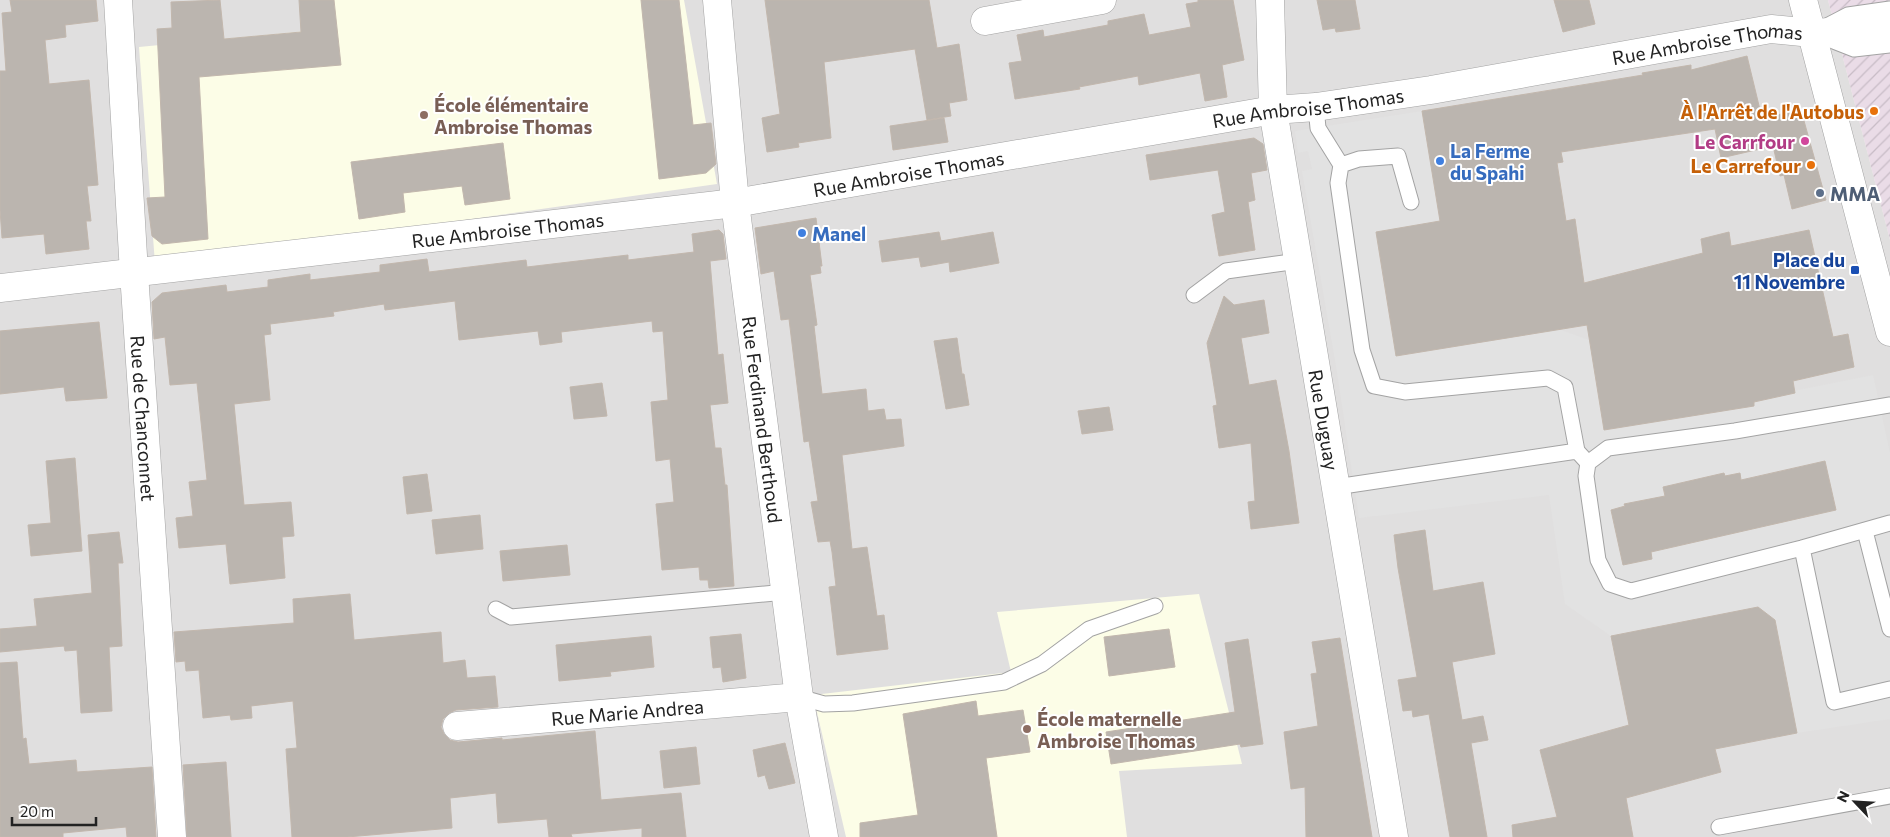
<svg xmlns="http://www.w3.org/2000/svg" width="1890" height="837" font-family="Commissioner,sans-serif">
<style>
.residential{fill:#e0dfdf}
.industrial{fill:url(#industrial-furrows)}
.education{fill:#fcfde7}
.parking{fill:#e2e2e2}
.building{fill:#bbb5af;stroke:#c2b7ad}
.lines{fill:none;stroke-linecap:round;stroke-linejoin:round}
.service-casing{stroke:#a3a3a3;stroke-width:17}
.minor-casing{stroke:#a3a3a3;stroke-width:29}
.tertiary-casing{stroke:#a3a3a3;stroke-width:29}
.service{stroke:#fff;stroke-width:15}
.minor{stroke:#fff;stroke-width:28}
.tertiary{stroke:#fff;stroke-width:28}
.food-dot{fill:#e8710a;stroke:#fff;stroke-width:2}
.education-dot{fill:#8d6e63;stroke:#fff;stroke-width:2}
.hotel-dot{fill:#d1479c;stroke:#fff;stroke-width:2}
.shop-dot{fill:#3f7fe0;stroke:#fff;stroke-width:2}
.service-dot{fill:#5c6f8a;stroke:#fff;stroke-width:2}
.transit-dot{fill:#1a4fb4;stroke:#fff;stroke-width:2}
.labels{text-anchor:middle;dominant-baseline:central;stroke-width:4;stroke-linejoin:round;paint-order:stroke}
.street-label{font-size:19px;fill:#222;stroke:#fff}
.education-label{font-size:19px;font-weight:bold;fill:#785e54;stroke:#fff;text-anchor:start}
.food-label{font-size:19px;font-weight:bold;fill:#c56008;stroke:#fff;text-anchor:end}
.hotel-label{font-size:19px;font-weight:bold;fill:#b23c85;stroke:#fff;text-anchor:end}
.shop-label{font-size:19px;font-weight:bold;fill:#366cbe;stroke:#fff;text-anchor:start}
.service-label{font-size:19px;font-weight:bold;fill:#4e5e75;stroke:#fff;text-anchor:start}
.transit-label{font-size:19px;font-weight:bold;fill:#164399;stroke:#fff;text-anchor:end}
</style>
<defs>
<pattern id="industrial-furrows" width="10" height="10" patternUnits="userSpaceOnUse" patternTransform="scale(1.25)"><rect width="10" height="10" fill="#eadce7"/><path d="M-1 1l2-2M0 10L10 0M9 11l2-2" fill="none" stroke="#c8bcc6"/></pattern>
</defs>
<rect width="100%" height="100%" fill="#f1efea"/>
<path class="residential" d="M0 0H1828L1890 240V837H0Z"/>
<path class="industrial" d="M1828 0H1890V240Z"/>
<path class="education" d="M314 0H684L717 184 155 264 139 47 317 30Z
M1199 594 1242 764 1119 771 1127 837H846L813 695 1011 672 997 612Z"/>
<path class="parking" d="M1422 111 1440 221 1376 233 1396 356 1561 330 1589 340 1604 429 1873 375 1890 453V719L1797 733 1775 621 1758 607 1611 636 1565 604 1549 495 1359 518 1336 366 1302 171 1312 169 1308 151 1298 153 1295 131Z"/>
<path class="building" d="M10 0H96L98 21 65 25 66 37 45 40 49 84 89 80 98 185 87 186 91 221H86L89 249 46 254 44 234 2 238 0 210V71H6L2 13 12 12Z
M220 0 224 39 301 32 299 0H334L341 65 199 77 208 239 162 244 152 236 147 198 165 197 157 29 172 28 171 2Z
M641 0H679L693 125 711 123 716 164 706 173 659 179Z
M765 0H929L937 48 959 44 967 100 949 103 951 116 927 120 915 49 824 62 831 138 798 143 799 147 767 152 762 118 780 114Z
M1198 0H1233L1244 60 1222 65 1227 97 1205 101 1200 73 1139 85 1138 76 1079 87 1080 89 1015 99 1009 63 1022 61 1017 35 1043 30 1044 37 1108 25V21L1144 14 1149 35 1191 27 1186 4 1198 2Z
M1317 0H1355L1360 29 1336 32 1335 28 1323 30Z
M1554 0H1589L1595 24 1563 32Z
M1747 56 1762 118 1801 110 1826 200 1792 209 1784 175 1780 176 1773 146 1721 158 1715 129 1561 152 1563 162 1557 163 1566 221 1575 219 1584 283 1703 253 1701 239 1729 232 1731 246 1809 230 1833 337 1848 334 1854 367 1793 381 1795 393 1754 402V406L1604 430 1587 325 1396 356 1376 232 1440 221 1422 111 1643 75 1642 73 1691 65V70Z
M944 118 948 142 893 150 890 126Z
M1254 138 1263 144 1267 170 1251 173 1255 200 1248 202 1255 250 1219 256 1212 215 1225 212 1218 170 1150 180 1146 155Z
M503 143 510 199 465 205 462 186 403 193 405 212 359 219 351 162Z
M816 218 822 266H820L821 273 810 275 817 325 814 326 822 394 866 389 868 411 884 409 886 420 901 419 904 446 842 455 852 549 867 547 877 616 884 615 888 649 837 655 829 587 836 586 832 552 830 541 818 542 811 502 818 501 809 441 804 442 789 319 781 320 774 271 761 274 755 228Z
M719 230 723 234 726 259 710 261 718 355 723 354 728 403 710 405 715 448H721L725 485H727L734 586 709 588 708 580H700L699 567 662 570 656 504 674 502 670 459 656 461 651 402 668 400 663 331 653 332 652 321 561 332 562 342 540 345 538 331 459 340 455 301 385 310 384 304 333 312 334 316 270 324 271 334 264 335 270 400 234 404 244 505 291 502 294 536 282 537 285 578 230 584 226 544 179 548 176 518 193 516 189 482 207 480 197 383 170 385 165 337 154 339 152 302 162 293 226 285 227 292 268 287V280L310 274V280L380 272V265L427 259 429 272 526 260 527 267 628 255V260L694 252 692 234Z
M939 232 941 241 993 232 999 263 950 272 949 262 921 267 919 257 882 262 879 241Z
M1224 296 1234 305 1264 300 1269 333 1241 338 1249 385 1276 380 1289 451 1299 523 1251 529 1248 502 1255 501 1251 443 1219 448 1213 406 1217 405 1207 343Z
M99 322 107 398 66 401 64 387 0 394V331Z
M957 338 962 374H964L969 405 946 409 934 341Z
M602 383 607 416 574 419 570 387Z
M1109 407 1113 430 1082 434 1078 411Z
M75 458 82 551 31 556 28 525 51 523 46 461Z
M1825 461 1836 510 1651 552 1652 559 1623 565 1611 510 1625 506 1624 504 1665 496 1663 487 1724 473 1725 476 1740 473 1741 480Z
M427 474 432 511 407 514 403 477Z
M480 515 483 549 436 554 432 520Z
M1425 530 1433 591 1483 582 1495 654 1452 662 1462 720 1483 716 1488 740 1471 743 1487 837H1450L1429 714 1413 717 1412 710 1403 711 1398 680 1417 677 1398 568 1394 535Z
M119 532 123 563H118L122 646 109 647 112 711 81 713 77 650 65 651 64 646 0 652V629L37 626 34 599 92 593 88 535Z
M567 545 570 575 503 581 500 551Z
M350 594 354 640 441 632 443 663 465 660 467 678 495 676 498 707 456 710 449 713 443 719 441 727 444 734 450 740 458 742 502 738V740L595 731 601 800 681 793 686 837H642V828L571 834 572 837H549L547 819 498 823 496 793 450 798 452 828 347 837H292L286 749 297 748 293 701 251 706 252 718 231 720 230 715 203 718 199 670 186 671 185 661 176 662 174 632 294 623 293 599Z
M1758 607 1775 620 1797 733 1715 749 1721 772 1626 798 1633 837H1513L1512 825 1557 817 1540 750 1629 725 1611 636Z
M1169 629 1175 667 1109 676 1104 637Z
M741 634 746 678 723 682 721 667 713 668 710 637Z
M651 636 654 667 610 672 611 676 559 681 556 645Z
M1340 638 1372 837H1306L1305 787 1291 789 1284 732 1318 726 1311 674 1317 673 1312 642Z
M1248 639 1263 744 1241 747 1240 744 1111 764 1106 732 1235 712 1225 643Z
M17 662 23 739 26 738 29 764 76 760 77 772 152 767 156 837H127L126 827 63 833V837H0V663Z
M976 701 978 716 1023 710 1030 752 986 758 997 837H860V823L918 815 903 714Z
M785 743 795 783 769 789 765 775 758 777 753 750Z
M696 747 700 784 664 788 660 751Z
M226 762 231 837H187L183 765Z"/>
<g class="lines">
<defs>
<path id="service" d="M1825 27 1848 15 1890 9
M1826 38 1854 49 1890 45
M1316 107 1318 128 1341 165
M1411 202 1398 156 1359 159 1341 165 1338 183 1362 350 1374 386 1405 392 1548 378 1565 387 1577 451 1588 463 1586 476 1598 560 1610 584 1631 591 1802 548 1890 523
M1194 295 1226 271 1298 261
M1588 463 1608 448 1735 431 1890 405
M1336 487 1577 451
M1865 531 1890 629
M1802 548 1834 702 1890 689
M496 609 511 617 786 592
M799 697 824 704 853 703 1004 682 1042 664 1089 629 1155 606
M1719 827 1890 796"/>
<g id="minor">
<path id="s1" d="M118 0 134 273 172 837"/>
<path id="s2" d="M717 0 735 203 799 697 824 837"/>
<path id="s3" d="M1270 0 1273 110 1394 837"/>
<path d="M985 21 1102 0"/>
<path id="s4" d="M457 726 799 697"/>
</g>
<g id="tertiary">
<path d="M1803 0 1890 332"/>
<path id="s5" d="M0 288 735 203 1273 110 1316 107 1431 90 1771 29 1812 33 1852 31 1890 27"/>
</g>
</defs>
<use href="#service" class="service-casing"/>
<use href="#minor" class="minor-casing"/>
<use href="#tertiary" class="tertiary-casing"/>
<use href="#service" class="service"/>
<use href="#minor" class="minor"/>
<use href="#tertiary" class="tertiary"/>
</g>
<g class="food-dot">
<circle cx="1874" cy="111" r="5"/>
<circle cx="1811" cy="165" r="5"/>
</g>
<g class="education-dot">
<circle cx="424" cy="115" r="5"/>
<circle cx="1027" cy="729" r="5"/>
</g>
<circle class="hotel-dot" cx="1805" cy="141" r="5"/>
<g class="shop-dot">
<circle cx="1440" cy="161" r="5"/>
<circle cx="802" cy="233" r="5"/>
</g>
<circle class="service-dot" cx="1820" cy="193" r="5"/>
<rect class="transit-dot" x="1850" y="265" width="10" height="10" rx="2.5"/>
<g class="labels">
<g class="street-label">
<text stroke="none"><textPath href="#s5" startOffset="1726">Rue Ambroise Thomas</textPath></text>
<text stroke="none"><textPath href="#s5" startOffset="1321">Rue Ambroise Thomas</textPath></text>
<text stroke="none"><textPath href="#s5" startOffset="916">Rue Ambroise Thomas</textPath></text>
<text stroke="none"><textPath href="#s5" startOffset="511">Rue Ambroise Thomas</textPath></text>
<text stroke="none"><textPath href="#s1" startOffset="419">Rue de Chanconnet</textPath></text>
<text stroke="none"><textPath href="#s2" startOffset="422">Rue Ferdinand Berthoud</textPath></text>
<text stroke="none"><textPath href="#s3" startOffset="424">Rue Duguay</textPath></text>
<text stroke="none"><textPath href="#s4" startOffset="171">Rue Marie Andrea</textPath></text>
</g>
<g class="education-label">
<text x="434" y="104">École élémentaire<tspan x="434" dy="22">Ambroise Thomas</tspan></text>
<text x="1037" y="718">École maternelle<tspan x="1037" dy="22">Ambroise Thomas</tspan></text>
</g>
<g class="food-label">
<text x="1864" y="111">À l'Arrêt de l'Autobus</text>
<text x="1801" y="165">Le Carrefour</text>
</g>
<g class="hotel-label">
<text x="1795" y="141">Le Carrfour</text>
</g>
<g class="shop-label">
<text x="1450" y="150">La Ferme<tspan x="1450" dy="22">du Spahi</tspan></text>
<text x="812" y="233">Manel</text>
</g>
<g class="service-label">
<text x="1830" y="193">MMA</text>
</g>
<g class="transit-label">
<text x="1845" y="259">Place du<tspan x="1845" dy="22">11 Novembre</tspan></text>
</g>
</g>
<g transform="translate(1855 802) rotate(295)" stroke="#ffffff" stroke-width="4" paint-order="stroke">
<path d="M0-4L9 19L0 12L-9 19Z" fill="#222222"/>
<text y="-8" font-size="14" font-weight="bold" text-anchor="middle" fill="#222222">N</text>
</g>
<path d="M12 817v8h84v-8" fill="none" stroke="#222222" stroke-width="2.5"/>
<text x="20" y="817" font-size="15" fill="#222222" stroke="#ffffff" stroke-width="4" paint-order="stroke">20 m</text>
</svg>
